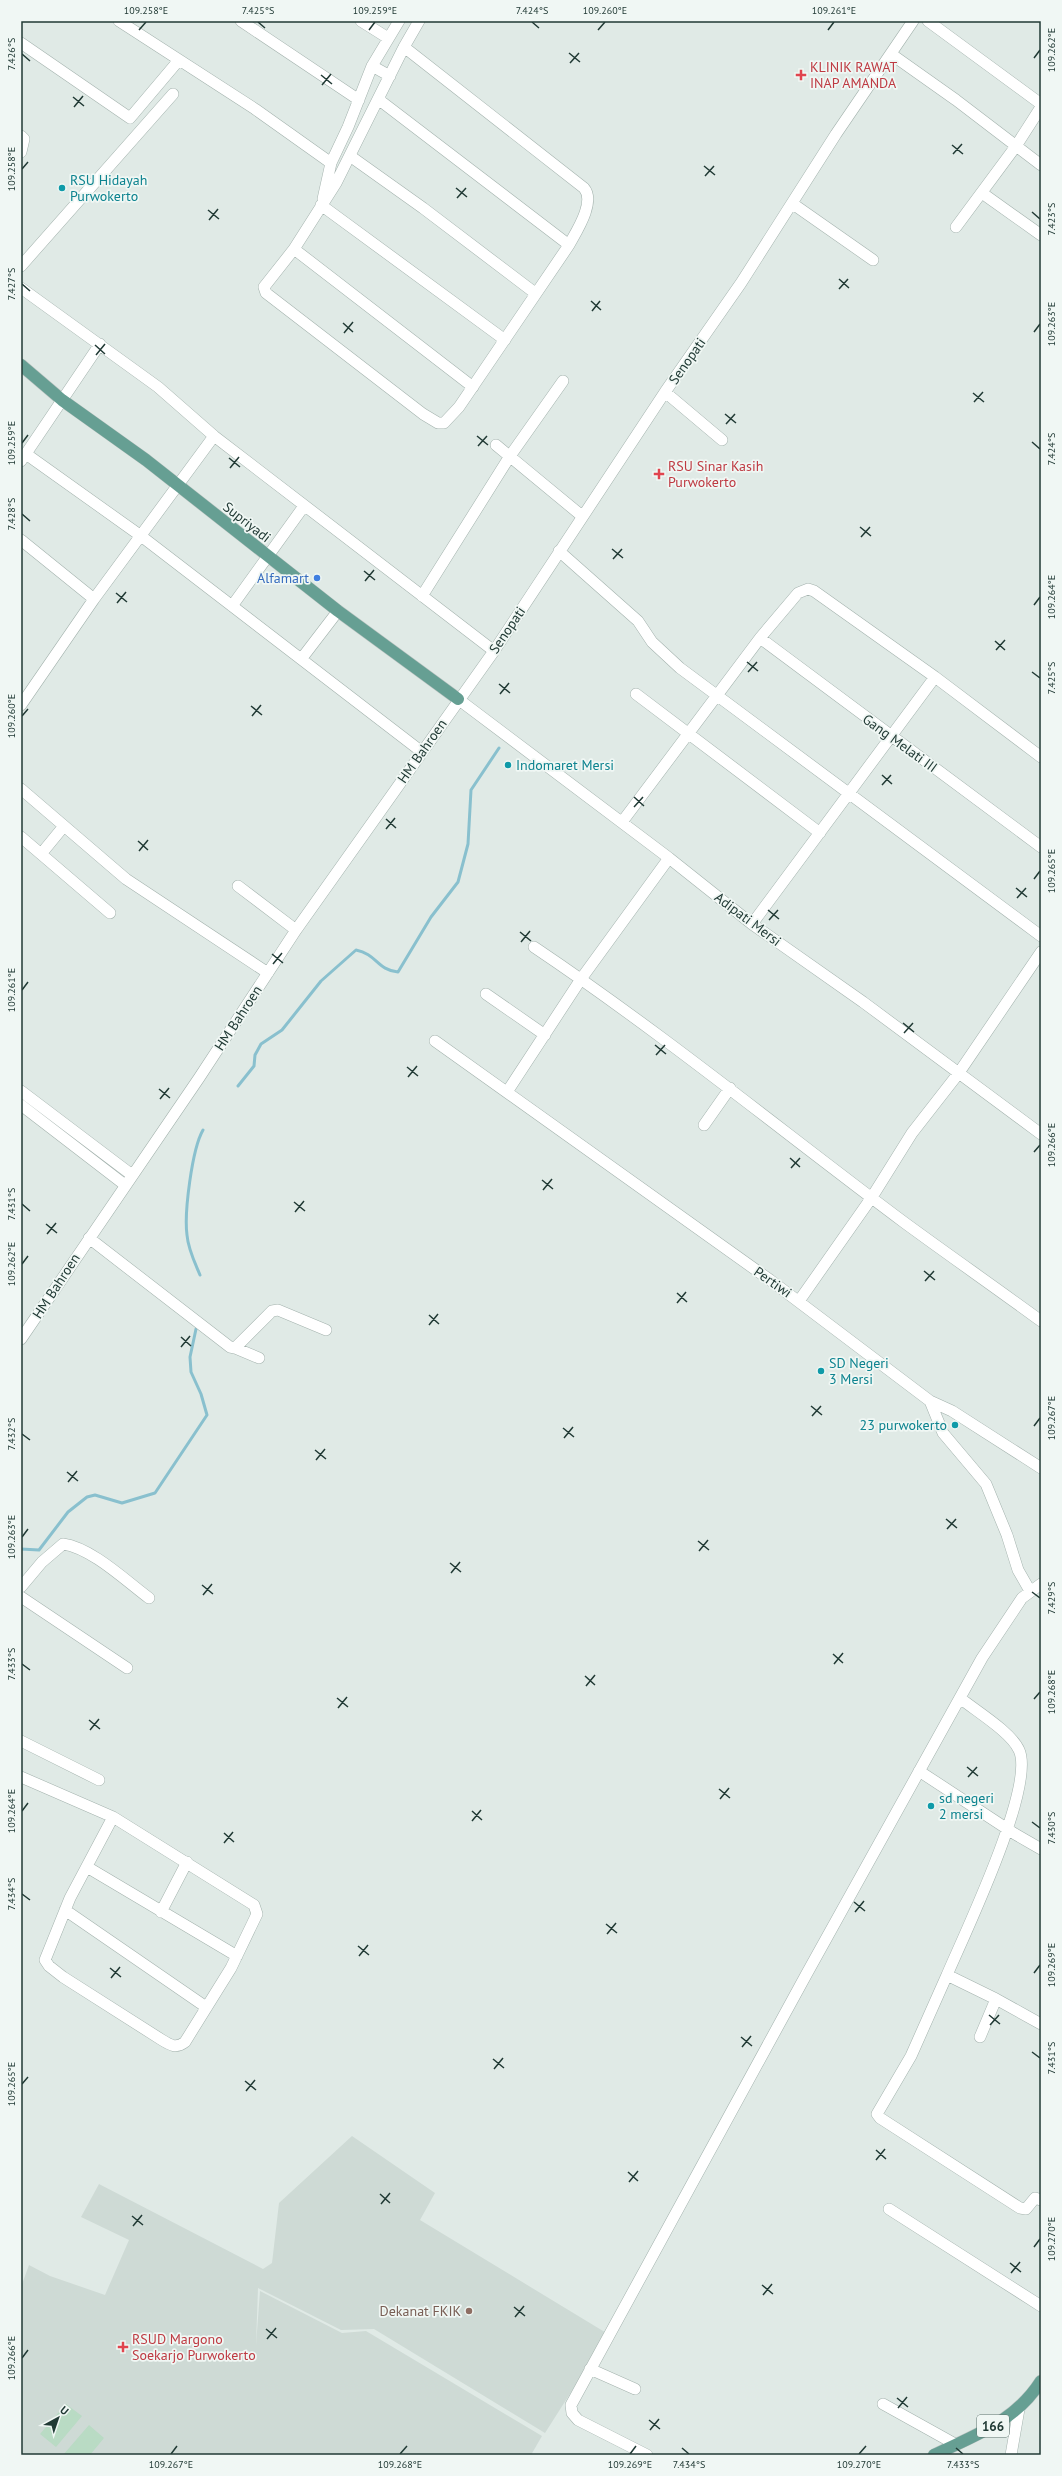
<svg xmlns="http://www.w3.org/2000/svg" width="1062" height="2476" font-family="'PT Sans',sans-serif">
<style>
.built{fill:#cedad5}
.green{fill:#b9dbc4}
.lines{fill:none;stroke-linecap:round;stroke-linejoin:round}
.stream{stroke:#89c0ce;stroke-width:3}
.minor-casing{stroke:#a3b2ad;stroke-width:12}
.major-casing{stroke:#bcc4c2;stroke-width:13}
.minor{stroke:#fff;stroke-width:11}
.major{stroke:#669f93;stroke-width:12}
.ticks{fill:none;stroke:#213a35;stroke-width:1.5}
.health-dot{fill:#e0444e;stroke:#f0f7f4;stroke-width:1.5}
.culture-dot{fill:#0f9aa8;stroke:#f0f7f4;stroke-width:1.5}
.shop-dot{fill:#3f7fe0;stroke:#f0f7f4;stroke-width:1.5}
.education-dot{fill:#8d6e63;stroke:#f0f7f4;stroke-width:1.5}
.labels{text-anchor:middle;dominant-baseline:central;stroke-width:3.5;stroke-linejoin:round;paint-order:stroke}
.shield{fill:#f0f7f4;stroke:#5f736e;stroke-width:1}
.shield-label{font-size:13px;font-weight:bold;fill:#213a35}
.health-label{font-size:14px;fill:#be3a42;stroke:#f0f7f4;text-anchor:start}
.culture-label{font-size:14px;fill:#0d838f;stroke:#f0f7f4;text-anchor:start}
.street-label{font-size:14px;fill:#213a35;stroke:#f0f7f4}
.shop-label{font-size:14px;fill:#366cbe;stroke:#f0f7f4;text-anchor:end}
.education-label{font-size:14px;fill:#785e54;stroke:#f0f7f4;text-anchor:end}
.neatline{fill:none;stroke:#213a35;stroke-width:1.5}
.ticks-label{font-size:10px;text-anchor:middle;fill:#213a35}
</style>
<rect width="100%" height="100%" fill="#e0eae6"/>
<path class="built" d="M352 2136 435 2193 420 2220 608 2334 545 2433 374 2329 341 2330 258 2288 256 2345 260 2291 342 2333 366 2331 542 2436 531 2455H21V2287L29 2265 50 2276 105 2295 129 2240 81 2217 99 2184 263 2269 272 2263 279 2203Z"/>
<path class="green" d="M66 2404 82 2416 56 2447 40 2434Z
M89 2425 104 2438 90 2455H63Z"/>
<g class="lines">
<path class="stream" d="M238 1086 254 1066 255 1055 261 1044 282 1030 321 981 356 950C377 954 377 970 398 972L431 917 458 882 468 844 471 790 499 748
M200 1275C195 1263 188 1249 187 1235 184 1213 192 1149 203 1130
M21 1549 39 1550 68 1512 87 1497 95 1495 122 1503 155 1493 207 1415 201 1394 191 1372 190 1357 196 1329"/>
<defs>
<path id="minor" d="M119 21 255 109 331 163
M241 21 359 100
M361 21 388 38
M928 21 1041 104
M21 43 130 118 179 60
M404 47 584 188C596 202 576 232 569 245L459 407 444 423H438L423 414 266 293 264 287 294 249 336 183 404 47 419 21
M891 54 956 100 1041 165
M372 66 390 76
M378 99 569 245
M21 136 24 139 21 152
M350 156 423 208 535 293
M982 193 1041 235
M323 199 331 163 348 127 372 66 399 21
M793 204 873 260
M321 205 505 340
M956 227 1016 146 1041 107
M294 249 473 387
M21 266 173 94
M21 288 158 387 214 436 494 651
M665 392 722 440
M496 445 582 516
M26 454 141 536 422 752
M21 461 100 344
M21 540 94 599
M559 551 638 621 652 642 680 668 1041 936
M422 596 510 456 563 381
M232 606 304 506
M760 638 1041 847
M302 658 338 611
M636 694 820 833
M458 699 669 858 752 924 863 1002 1041 1134
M21 705 94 599 214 436
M21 789 126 879 268 973
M622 822 760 638 798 593 808 589 814 591 935 677 1041 757
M64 826 41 854 110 913
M21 837 41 854
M238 886 296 930
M752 924 935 677
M534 947C662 1033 782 1131 905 1223 950 1256 996 1288 1041 1321
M486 994 545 1035
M435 1041 770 1280 930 1401 952 1411 1041 1468
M21 1091 132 1175
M507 1092 581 979 669 858
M21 1105 125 1185
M704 1125 730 1088
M89 1238 230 1347 235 1348 272 1311 278 1310 326 1330
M799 1301 872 1197 912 1133 958 1074 1041 952
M21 1339 199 1078 296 930 494 651 665 392 741 283 836 134 913 21
M235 1348 259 1358
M930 1401 943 1433 986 1484 1007 1535 1018 1570 1030 1591
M21 1587 42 1562 63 1544C92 1548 126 1581 149 1598
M21 1597 127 1668
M960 1698C976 1711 1011 1732 1019 1750 1036 1786 964 1935 947 1975L996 1999 1041 2024
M21 1741 99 1780
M919 1771 1015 1834 1041 1849
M21 1777 113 1817 254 1905 257 1914 231 1968 185 2042C176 2049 170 2045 162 2040L63 1977 49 1966 45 1960 70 1898 113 1817
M87 1867 237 1956
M65 1910 206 2007
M161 1912 187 1862
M947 1975 911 2056 877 2114 880 2118 1020 2208 1026 2209 1035 2198 1041 2200
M980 2037 996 1999
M889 2209 1041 2306
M590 2369 635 2389
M883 2404 955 2444
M647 2455 578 2420 572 2413 571 2405 806 1975 982 1658 1022 1598 1041 1584
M1011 2455 1019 2409"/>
<path id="major" d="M21 365 62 400 146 460 338 611 458 699
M934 2455C975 2435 1015 2422 1041 2381"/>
</defs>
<use href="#minor" class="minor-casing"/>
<use href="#major" class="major-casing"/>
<use href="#minor" class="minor"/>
<use href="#major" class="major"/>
</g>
<path class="ticks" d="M258 22 265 28M532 22 539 28M139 30 146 22M369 30 375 22M598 30 605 22M828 30 834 22M569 53 580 62M22 54 30 61M1034 58 1040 50M570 63 579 53M321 75 332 84M322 85 331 74M73 97 84 106M74 107 83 96M952 145 963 154M953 154 962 144M704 166 715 175M22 169 28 162M705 176 714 166M456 188 467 197M457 198 466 188M208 210 219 219M1032 212 1040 219M209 220 218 209M839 279 849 288M22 284 30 291M839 289 848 279M591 301 601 310M592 311 600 301M343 323 353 332M1034 332 1040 324M344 333 353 322M95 345 105 354M96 355 105 344M973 393 984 402M974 402 983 392M725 414 736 423M726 424 735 414M477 436 488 445M1032 442 1040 449M22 443 28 435M478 446 487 436M229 458 240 467M230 468 239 457M22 514 30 521M860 527 871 536M861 537 870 527M612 549 623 558M613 559 622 549M364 571 375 580M365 581 374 570M116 593 127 602M117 603 126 592M1034 605 1040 597M995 641 1005 650M996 650 1005 640M747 662 758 671M748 672 757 662M1032 672 1040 678M499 684 510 693M500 694 509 683M251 706 262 715M22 716 28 709M252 716 261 705M882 775 892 784M882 785 891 775M634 797 644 806M634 807 643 797M386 819 396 828M386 829 395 818M138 841 148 850M139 851 148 840M1034 879 1040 871M1016 888 1027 897M1017 898 1026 888M768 910 779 919M769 920 778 910M520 932 531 941M521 942 530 931M272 954 283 963M273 964 282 953M22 990 28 982M903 1023 914 1032M904 1033 913 1023M655 1045 666 1054M656 1055 665 1045M407 1067 418 1076M408 1077 417 1066M159 1089 170 1098M160 1099 169 1088M1034 1152 1040 1145M790 1158 800 1167M791 1168 800 1158M542 1180 553 1189M543 1190 552 1179M294 1202 305 1211M22 1204 30 1211M295 1212 304 1201M46 1224 57 1233M47 1234 56 1223M22 1264 28 1256M924 1271 935 1280M925 1281 934 1271M677 1293 687 1302M677 1303 686 1292M429 1315 439 1324M429 1325 438 1314M181 1337 191 1346M181 1347 190 1336M811 1406 822 1415M812 1416 821 1406M1034 1426 1040 1418M563 1428 574 1437M22 1434 30 1440M564 1438 573 1427M315 1450 326 1459M316 1460 325 1449M67 1472 78 1481M68 1482 77 1471M946 1519 957 1528M947 1529 956 1519M22 1537 28 1529M698 1541 709 1550M699 1551 708 1540M450 1563 461 1572M451 1573 460 1562M202 1585 213 1594M1032 1592 1040 1598M203 1595 212 1584M833 1654 843 1663M22 1664 30 1670M834 1664 843 1653M585 1676 595 1685M586 1686 595 1675M337 1698 348 1707M1034 1699 1040 1692M338 1708 347 1697M89 1720 100 1729M90 1730 99 1719M967 1767 978 1776M968 1777 977 1767M719 1789 730 1798M720 1799 729 1788M22 1811 28 1803M472 1811 482 1820M472 1821 481 1810M1032 1822 1040 1828M224 1833 234 1842M224 1843 233 1832M22 1894 30 1900M854 1902 865 1911M855 1912 864 1901M606 1924 617 1933M607 1934 616 1923M358 1946 369 1955M359 1956 368 1945M110 1968 121 1977M1034 1973 1040 1965M111 1978 120 1967M989 2015 1000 2024M990 2025 999 2015M741 2037 752 2046M742 2047 751 2036M1032 2052 1040 2058M493 2059 504 2068M494 2069 503 2058M245 2081 256 2090M22 2084 28 2077M246 2091 255 2080M876 2150 886 2159M876 2160 885 2149M628 2172 638 2181M629 2182 638 2171M380 2194 390 2203M381 2204 390 2193M132 2216 143 2225M133 2226 142 2215M1034 2247 1040 2239M1010 2263 1021 2272M1011 2273 1020 2262M762 2285 773 2294M763 2295 772 2284M514 2307 525 2316M515 2317 524 2306M266 2329 277 2338M267 2339 276 2328M22 2358 28 2350M897 2398 908 2407M898 2408 907 2397M649 2420 660 2429M650 2430 659 2419M682 2448 689 2454M956 2448 963 2454M171 2454 177 2446M400 2454 407 2446M630 2454 636 2446M859 2454 866 2446"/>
<g class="health-dot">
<path d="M799 69h4v4h4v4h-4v4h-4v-4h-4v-4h4z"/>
<path d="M657 468h4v4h4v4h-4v4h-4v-4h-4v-4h4z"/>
<path d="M121 2341h4v4h4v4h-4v4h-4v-4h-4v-4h4z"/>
</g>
<g class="culture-dot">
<circle cx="62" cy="188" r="4"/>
<circle cx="508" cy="765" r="4"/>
<circle cx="821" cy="1371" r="4"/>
<circle cx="955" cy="1425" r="4"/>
<circle cx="931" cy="1806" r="4"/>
</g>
<circle class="shop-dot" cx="317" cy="578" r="4"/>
<circle class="education-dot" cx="469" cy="2311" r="4"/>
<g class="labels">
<rect class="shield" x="977" y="2415" width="32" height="22" rx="3"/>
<g class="shield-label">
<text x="993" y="2426">166</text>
</g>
<g class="health-label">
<text x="810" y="67">KLINIK RAWAT<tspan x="810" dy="16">INAP AMANDA</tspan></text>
<text x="668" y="466">RSU Sinar Kasih<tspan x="668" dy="16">Purwokerto</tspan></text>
<text x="132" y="2339">RSUD Margono<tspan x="132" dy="16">Soekarjo Purwokerto</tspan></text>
</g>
<g class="culture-label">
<text x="70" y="180">RSU Hidayah<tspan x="70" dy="16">Purwokerto</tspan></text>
<text x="516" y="765">Indomaret Mersi</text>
<text x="829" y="1363">SD Negeri<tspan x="829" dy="16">3 Mersi</tspan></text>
<text x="947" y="1425" text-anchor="end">23 purwokerto</text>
<text x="939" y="1798">sd negeri<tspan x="939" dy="16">2 mersi</tspan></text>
</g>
<g class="street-label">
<text transform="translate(687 361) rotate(-55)">Senopati</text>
<text transform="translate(247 522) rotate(38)">Supriyadi</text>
<text transform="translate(507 630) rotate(-56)">Senopati</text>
<text transform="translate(900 743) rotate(36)">Gang Melati III</text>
<text transform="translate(422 751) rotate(-55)">HM Bahroen</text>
<text transform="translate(748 919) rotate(37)">Adipati Mersi</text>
<text transform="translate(238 1018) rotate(-57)">HM Bahroen</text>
<text transform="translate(773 1282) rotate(35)">Pertiwi</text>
<text transform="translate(56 1286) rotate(-57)">HM Bahroen</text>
</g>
<g class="shop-label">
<text x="309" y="578">Alfamart</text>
</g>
<g class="education-label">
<text x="461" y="2311">Dekanat FKIK</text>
</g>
</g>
<rect width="1062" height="2476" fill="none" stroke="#f0f7f4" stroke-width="44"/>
<g transform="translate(58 2418) rotate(40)" stroke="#f0f7f4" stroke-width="3" paint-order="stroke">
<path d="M0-3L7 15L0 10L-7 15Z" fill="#213a35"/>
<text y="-6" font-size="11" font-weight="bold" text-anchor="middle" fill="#213a35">U</text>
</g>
<rect x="22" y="22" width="1018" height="2432" class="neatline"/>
<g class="ticks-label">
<text x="146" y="14">109.258°E</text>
<text x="258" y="14">7.425°S</text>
<text x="375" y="14">109.259°E</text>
<text x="532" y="14">7.424°S</text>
<text x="605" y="14">109.260°E</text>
<text x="834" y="14">109.261°E</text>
<text transform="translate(1051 50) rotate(-90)" y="4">109.262°E</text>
<text transform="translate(11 54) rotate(-90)" y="4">7.426°S</text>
<text transform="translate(11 169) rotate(-90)" y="4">109.258°E</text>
<text transform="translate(1051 219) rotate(-90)" y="4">7.423°S</text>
<text transform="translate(11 284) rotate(-90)" y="4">7.427°S</text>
<text transform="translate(1051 324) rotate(-90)" y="4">109.263°E</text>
<text transform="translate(11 443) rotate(-90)" y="4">109.259°E</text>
<text transform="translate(1051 449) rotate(-90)" y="4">7.424°S</text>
<text transform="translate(11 514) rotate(-90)" y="4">7.428°S</text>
<text transform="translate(1051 597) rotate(-90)" y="4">109.264°E</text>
<text transform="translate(1051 678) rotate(-90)" y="4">7.425°S</text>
<text transform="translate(11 716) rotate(-90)" y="4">109.260°E</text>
<text transform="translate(1051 871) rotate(-90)" y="4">109.265°E</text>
<text transform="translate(11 990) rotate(-90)" y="4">109.261°E</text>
<text transform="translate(1051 1145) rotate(-90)" y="4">109.266°E</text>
<text transform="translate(11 1204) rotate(-90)" y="4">7.431°S</text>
<text transform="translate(11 1264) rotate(-90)" y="4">109.262°E</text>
<text transform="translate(1051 1418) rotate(-90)" y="4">109.267°E</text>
<text transform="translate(11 1434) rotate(-90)" y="4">7.432°S</text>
<text transform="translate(11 1537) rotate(-90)" y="4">109.263°E</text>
<text transform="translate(1051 1598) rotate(-90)" y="4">7.429°S</text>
<text transform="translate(11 1664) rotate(-90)" y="4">7.433°S</text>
<text transform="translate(1051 1692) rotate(-90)" y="4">109.268°E</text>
<text transform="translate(11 1811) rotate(-90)" y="4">109.264°E</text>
<text transform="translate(1051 1828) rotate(-90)" y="4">7.430°S</text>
<text transform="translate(11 1894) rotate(-90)" y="4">7.434°S</text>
<text transform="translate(1051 1965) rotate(-90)" y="4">109.269°E</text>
<text transform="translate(1051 2058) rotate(-90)" y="4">7.431°S</text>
<text transform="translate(11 2084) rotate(-90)" y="4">109.265°E</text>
<text transform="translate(1051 2239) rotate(-90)" y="4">109.270°E</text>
<text transform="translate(11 2358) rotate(-90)" y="4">109.266°E</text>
<text x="171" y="2468">109.267°E</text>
<text x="400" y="2468">109.268°E</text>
<text x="630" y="2468">109.269°E</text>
<text x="689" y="2468">7.434°S</text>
<text x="859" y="2468">109.270°E</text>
<text x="963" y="2468">7.433°S</text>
</g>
</svg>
